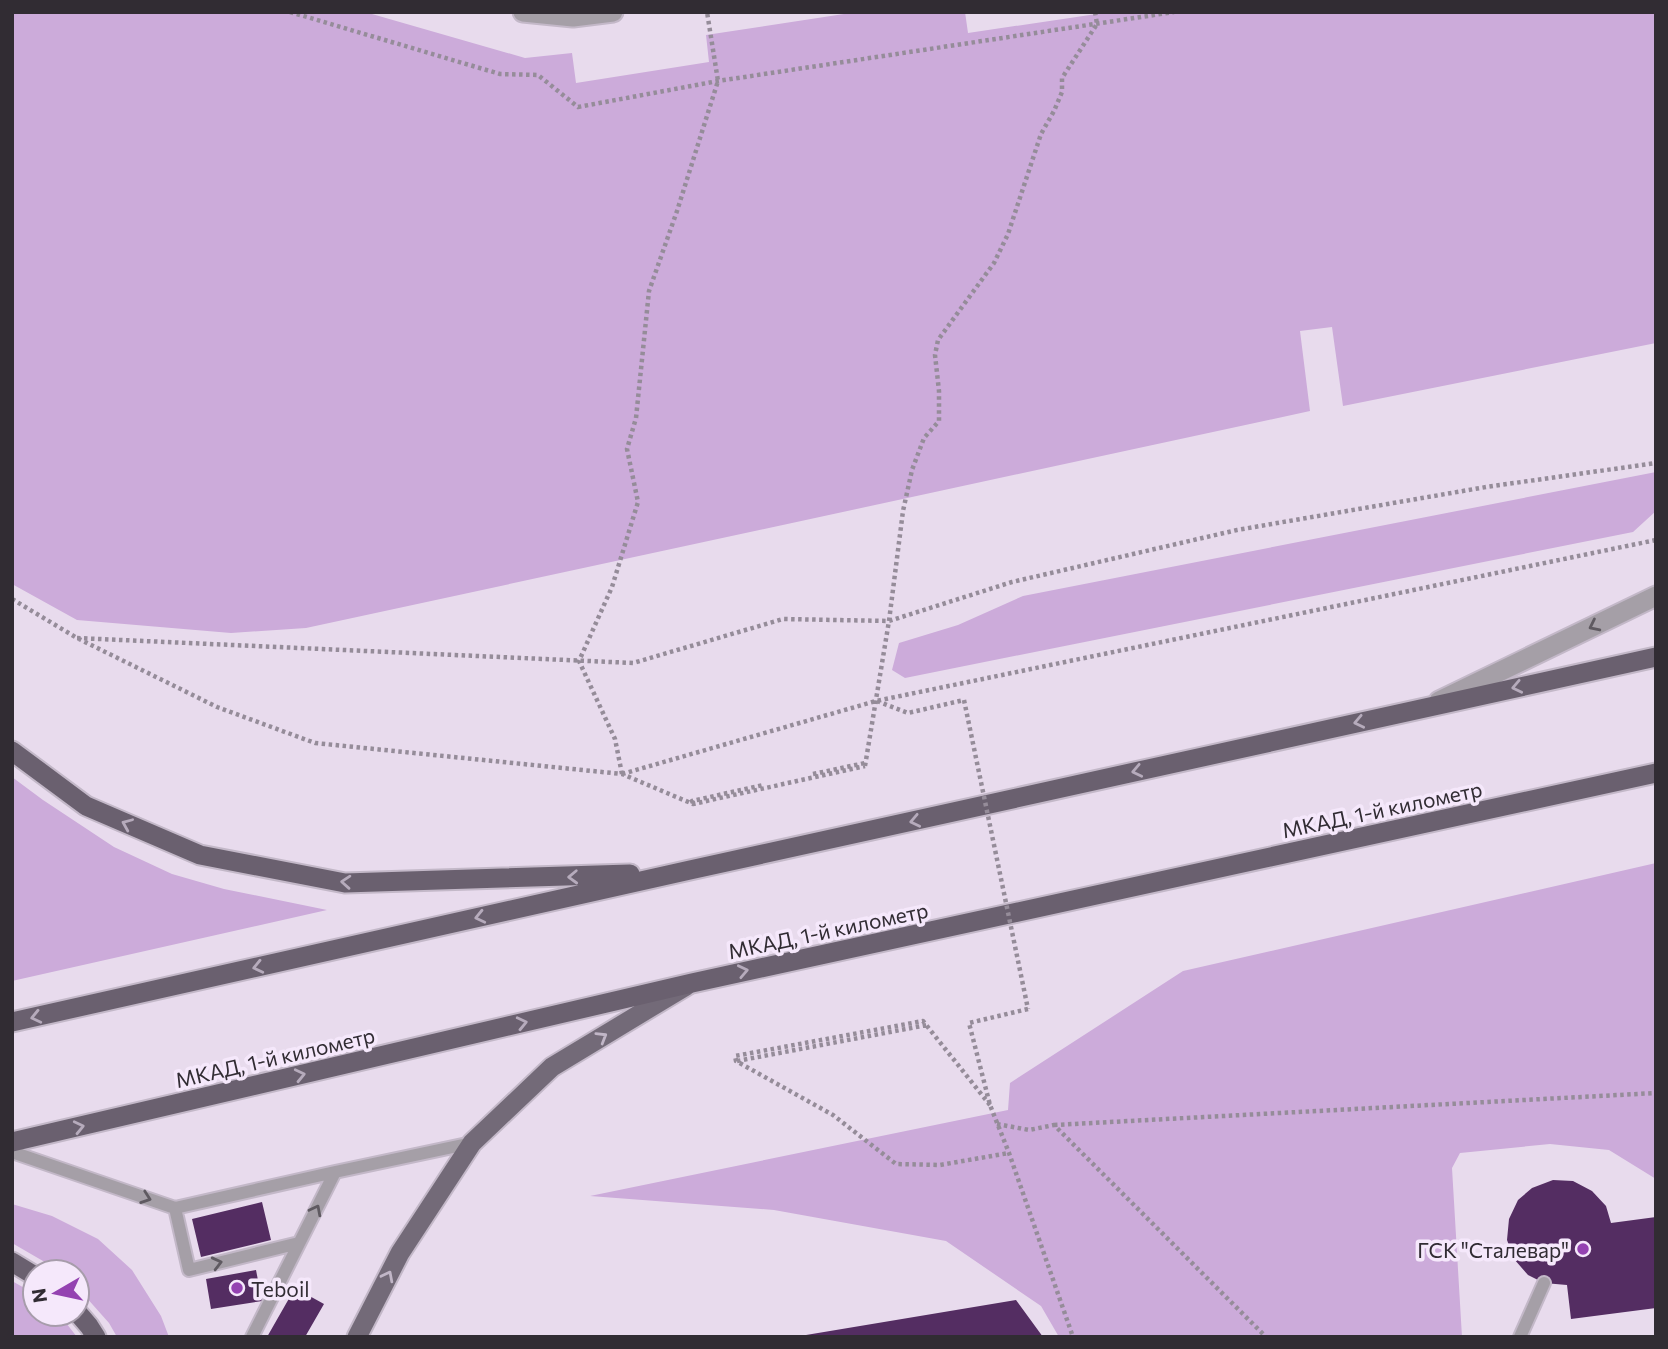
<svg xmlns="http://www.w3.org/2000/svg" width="1668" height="1349" font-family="Commissioner,sans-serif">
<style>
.green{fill:#ccabda}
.building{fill:#542d62}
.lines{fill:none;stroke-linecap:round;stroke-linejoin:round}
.service-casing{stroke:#c3b8c8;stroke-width:16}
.minor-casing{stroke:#c3b8c8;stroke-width:23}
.tertiary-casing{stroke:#c3b8c8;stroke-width:23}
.primary-casing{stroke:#c3b8c8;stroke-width:23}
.trunk-casing{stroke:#c3b8c8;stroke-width:23}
.path{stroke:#958c99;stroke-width:4.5;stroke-dasharray:3.5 3.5;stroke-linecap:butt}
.service{stroke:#a59fa7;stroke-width:12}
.minor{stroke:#a59fa7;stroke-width:19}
.tertiary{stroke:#a59fa7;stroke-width:19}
.primary{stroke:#736a78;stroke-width:19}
.trunk{stroke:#6a606f;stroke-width:19}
.path-bridge{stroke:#958c99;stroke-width:4.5;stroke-dasharray:3.5 3.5;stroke-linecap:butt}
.oneway{stroke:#5f5a61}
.oneway2{stroke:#b6abbc}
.oneway3{stroke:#c1b6c7}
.poi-dot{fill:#9442b1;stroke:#f5e8fb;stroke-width:2.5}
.labels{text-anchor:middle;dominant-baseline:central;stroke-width:7;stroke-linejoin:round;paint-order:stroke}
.street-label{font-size:21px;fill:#312c33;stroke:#f5e8fb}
.poi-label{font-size:21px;fill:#312c33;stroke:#f5e8fb;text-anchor:end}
</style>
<rect width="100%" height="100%" fill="#e8dbed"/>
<path class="green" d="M12 12H365L525 58 572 53 576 83 709 62 706 35 857 12H965L968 33 1110 12H1656V343L1343 406 1332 327 1300 331 1310 411 306 628 231 633 77 620 12 584Z
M1656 472V511L1633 532 905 678 892 670 899 643 958 625 1023 596Z
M12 777 43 800 114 847 172 874 224 889 327 910 12 981Z
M1656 863V1179L1609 1150 1550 1144 1460 1153 1452 1168 1462 1337H1059L1041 1306 946 1241 774 1210 590 1196 1008 1110 1010 1083 1183 971Z
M12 1204 52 1216 98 1239 132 1270 161 1316 169 1337H117L109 1323 77 1287V1272H58L43 1261 12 1243Z
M12 1281 35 1294V1314H59L77 1337H12Z"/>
<path class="building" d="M1553 1180 1573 1181 1592 1191 1606 1206 1611 1223 1656 1217V1308L1571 1319 1567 1285 1544 1283 1528 1275 1514 1259 1507 1240 1509 1219 1518 1200 1532 1188Z
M262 1202 271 1240 201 1257 192 1219Z
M256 1270 262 1301 211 1309 206 1279Z
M295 1288 324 1304 305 1337H267Z
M1016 1300 1043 1337H806V1335Z"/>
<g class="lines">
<defs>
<path id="service" d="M12 1152 175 1208 335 1172
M175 1208 189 1270 299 1243
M252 1337 335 1172 472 1143
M1520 1337 1544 1283"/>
<path id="minor" d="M523 12 573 17 613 12"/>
<path id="tertiary" d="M1439 701 1656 596"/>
<path id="primary" d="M357 1337 400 1253 472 1143 552 1067 686 986"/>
<path id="trunk" d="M12 751 86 806 200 855 345 883 630 874
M12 1022 690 870 1656 657
M12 1142 692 983 1656 773
M12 1262 35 1276
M77 1312 89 1326 96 1337"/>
</defs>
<use href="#service" class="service-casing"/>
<use href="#minor" class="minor-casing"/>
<use href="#tertiary" class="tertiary-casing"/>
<use href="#primary" class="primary-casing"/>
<use href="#trunk" class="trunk-casing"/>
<path class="path" d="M290 12 500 74 538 75 578 107 718 81 1174 12
M12 599 77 638 217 707 315 743 622 774 693 804 865 766
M77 638 633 663 783 619 889 621 1012 582 1237 530 1486 487 1656 463
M877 701 908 713 964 700
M865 766 889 621 903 511 912 470 924 438 939 421V391L935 355 938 340 994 263 1008 234 1041 134 1054 111 1062 92V78L1097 24 1095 12
M622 774 876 701 1656 540
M622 774 615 739 579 661 612 587 638 502 627 449 636 418 649 291 677 211 718 81 707 12
M813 774 865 763
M693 803 692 801 763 785
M1028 1009 969 1023 990 1105 1009 1153 1073 1337
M737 1061 927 1025
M990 1105 923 1021 735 1056 736 1061 833 1115 896 1164 940 1165 1009 1153
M997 1124 1029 1130 1054 1125 1266 1337
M1054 1125 1656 1093"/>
<use href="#service" class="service"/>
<use href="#minor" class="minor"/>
<use href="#tertiary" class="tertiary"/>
<use href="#primary" class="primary"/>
<use href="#trunk" class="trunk"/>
<path class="path-bridge" d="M964 700 1028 1009"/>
</g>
<defs><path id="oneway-chevron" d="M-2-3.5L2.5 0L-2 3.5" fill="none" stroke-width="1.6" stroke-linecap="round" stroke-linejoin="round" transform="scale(1.75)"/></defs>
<g class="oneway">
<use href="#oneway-chevron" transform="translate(1594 626) rotate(154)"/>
<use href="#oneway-chevron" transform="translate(146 1198) rotate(19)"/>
<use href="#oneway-chevron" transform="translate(316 1210) rotate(-63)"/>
<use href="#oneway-chevron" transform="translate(217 1263) rotate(-14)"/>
</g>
<g class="oneway2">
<use href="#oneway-chevron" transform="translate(1517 687) rotate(168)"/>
<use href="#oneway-chevron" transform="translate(1359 722) rotate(168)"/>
<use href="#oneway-chevron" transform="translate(1137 771) rotate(168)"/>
<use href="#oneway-chevron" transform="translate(915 821) rotate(168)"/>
<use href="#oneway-chevron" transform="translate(127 824) rotate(-157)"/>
<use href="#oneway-chevron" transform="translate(573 877) rotate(178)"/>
<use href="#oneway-chevron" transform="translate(346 882) rotate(-176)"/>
<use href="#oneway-chevron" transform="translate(480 917) rotate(167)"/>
<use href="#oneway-chevron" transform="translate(258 967) rotate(167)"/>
<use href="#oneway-chevron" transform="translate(743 971) rotate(-12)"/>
<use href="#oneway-chevron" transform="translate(36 1017) rotate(167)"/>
<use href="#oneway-chevron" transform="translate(522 1023) rotate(-13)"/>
<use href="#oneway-chevron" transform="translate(300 1075) rotate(-13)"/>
<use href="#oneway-chevron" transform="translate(79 1127) rotate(-13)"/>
</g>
<g class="oneway3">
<use href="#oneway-chevron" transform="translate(602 1037) rotate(-31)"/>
<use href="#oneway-chevron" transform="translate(388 1276) rotate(-63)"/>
</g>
<g class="poi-dot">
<circle cx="1583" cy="1249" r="7"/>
<circle cx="237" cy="1288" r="7"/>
</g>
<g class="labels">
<g class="street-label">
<text transform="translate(1382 809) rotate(-12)">МКАД, 1-й километр</text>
<text transform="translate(828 930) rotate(-12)">МКАД, 1-й километр</text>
<text transform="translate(275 1057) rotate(-13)">МКАД, 1-й километр</text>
</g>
<g class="poi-label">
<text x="1569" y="1249">ГСК "Сталевар"</text>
<text x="251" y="1288" text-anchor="start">Teboil</text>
</g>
</g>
<rect width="1668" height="1349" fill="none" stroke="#312c33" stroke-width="28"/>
<g transform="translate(56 1293) rotate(261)"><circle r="33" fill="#f5e8fb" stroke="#a79dab" stroke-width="2"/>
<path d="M0-5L12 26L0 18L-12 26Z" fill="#9442b1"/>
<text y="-10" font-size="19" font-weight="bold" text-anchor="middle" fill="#312c33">N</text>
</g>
</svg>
